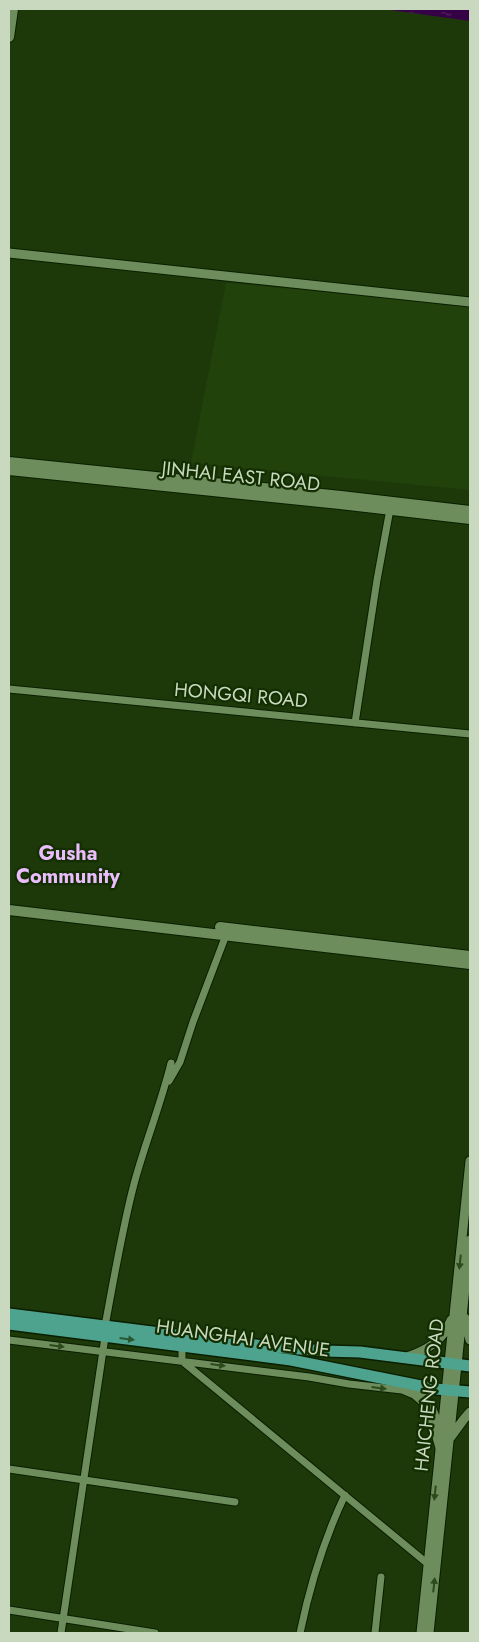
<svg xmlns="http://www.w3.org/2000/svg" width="479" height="1642" font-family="Jost,sans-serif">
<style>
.built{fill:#22420c}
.water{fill:url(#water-ripples)}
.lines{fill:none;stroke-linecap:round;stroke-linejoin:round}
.minor-casing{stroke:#0a1e00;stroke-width:9}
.tertiary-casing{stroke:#0a1e00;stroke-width:11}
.secondary-casing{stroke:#0a1e00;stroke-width:12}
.primary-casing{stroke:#0a1e00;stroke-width:14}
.minor{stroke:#6d8d5c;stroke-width:7}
.tertiary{stroke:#6d8d5c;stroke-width:9}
.secondary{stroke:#6d8d5c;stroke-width:10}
.primary{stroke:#4ea38f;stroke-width:11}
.oneway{fill:#2e4a1c}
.oneway2{fill:#285732}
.labels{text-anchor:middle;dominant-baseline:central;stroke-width:4.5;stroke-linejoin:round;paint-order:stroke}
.street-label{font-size:19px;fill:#c8d9bf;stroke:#132e00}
.neighbourhood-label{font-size:20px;font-weight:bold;fill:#eabdfd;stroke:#132e00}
</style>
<defs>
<pattern id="water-ripples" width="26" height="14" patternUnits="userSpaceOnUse" patternTransform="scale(1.25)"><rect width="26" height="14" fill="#360047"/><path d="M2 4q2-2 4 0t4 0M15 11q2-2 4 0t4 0" fill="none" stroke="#522560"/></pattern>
</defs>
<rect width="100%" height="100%" fill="#1d390a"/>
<path class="built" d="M226 283 470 305V490L191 463Z"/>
<path class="water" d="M383 9H470V21Z"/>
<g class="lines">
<defs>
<path id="minor" d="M9 689 470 734
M355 723 377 580 390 509
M169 1081 180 1062 193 1022 226 935
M105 1326C114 1278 122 1230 134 1184 145 1143 161 1104 171 1063
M9 1340 309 1377 349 1384 402 1390 414 1395 421 1401 429 1413 439 1448
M182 1346V1361L428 1564
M9 1469 235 1502
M9 1610 155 1633
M61 1633 105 1337
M300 1633C310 1585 324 1539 345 1495
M375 1633 381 1577"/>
<path id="tertiary" d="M9 253 470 302
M465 1318 470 1340
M407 1357C427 1350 443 1341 451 1320
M411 1386C430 1397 435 1413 439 1433
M450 1438 464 1419 470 1412
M421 1633 470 1161
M429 1633 470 1240"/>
<path id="secondary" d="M9 37 13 9
M9 462 341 496 470 511
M9 470 340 504 470 519
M9 910 470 964
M220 927 470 956"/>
<path id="primary" d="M9 1314 264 1346 324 1351 360 1352 470 1366
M9 1324 291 1360 436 1389 470 1392"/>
</defs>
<use href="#minor" class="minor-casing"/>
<use href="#tertiary" class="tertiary-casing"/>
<use href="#secondary" class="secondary-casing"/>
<use href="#primary" class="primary-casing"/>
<use href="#minor" class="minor"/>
<use href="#tertiary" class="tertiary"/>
<use href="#secondary" class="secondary"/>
<use href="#primary" class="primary"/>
</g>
<defs><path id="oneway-solid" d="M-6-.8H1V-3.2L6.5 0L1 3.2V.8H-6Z" transform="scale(1.25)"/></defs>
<g class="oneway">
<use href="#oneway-solid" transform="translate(460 1262) rotate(96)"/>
<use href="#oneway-solid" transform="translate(57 1346) rotate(7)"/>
<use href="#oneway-solid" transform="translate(218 1365) rotate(7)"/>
<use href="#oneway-solid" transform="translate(379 1388) rotate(7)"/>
<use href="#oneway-solid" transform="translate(435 1493) rotate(96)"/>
<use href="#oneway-solid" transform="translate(434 1585) rotate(-84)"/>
</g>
<use class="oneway2" href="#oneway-solid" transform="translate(127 1339) rotate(7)"/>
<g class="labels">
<g class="street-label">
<text transform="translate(241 476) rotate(6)">JINHAI EAST ROAD</text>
<text transform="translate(241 695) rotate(5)">HONGQI ROAD</text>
<text transform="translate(243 1338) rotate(8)">HUANGHAI AVENUE</text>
<text transform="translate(429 1395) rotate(-84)">HAICHENG ROAD</text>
</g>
<g class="neighbourhood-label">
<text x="68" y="853">Gusha<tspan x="68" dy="23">Community</tspan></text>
</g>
</g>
<rect width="479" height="1642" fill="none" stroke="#c8d9bf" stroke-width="20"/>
</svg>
